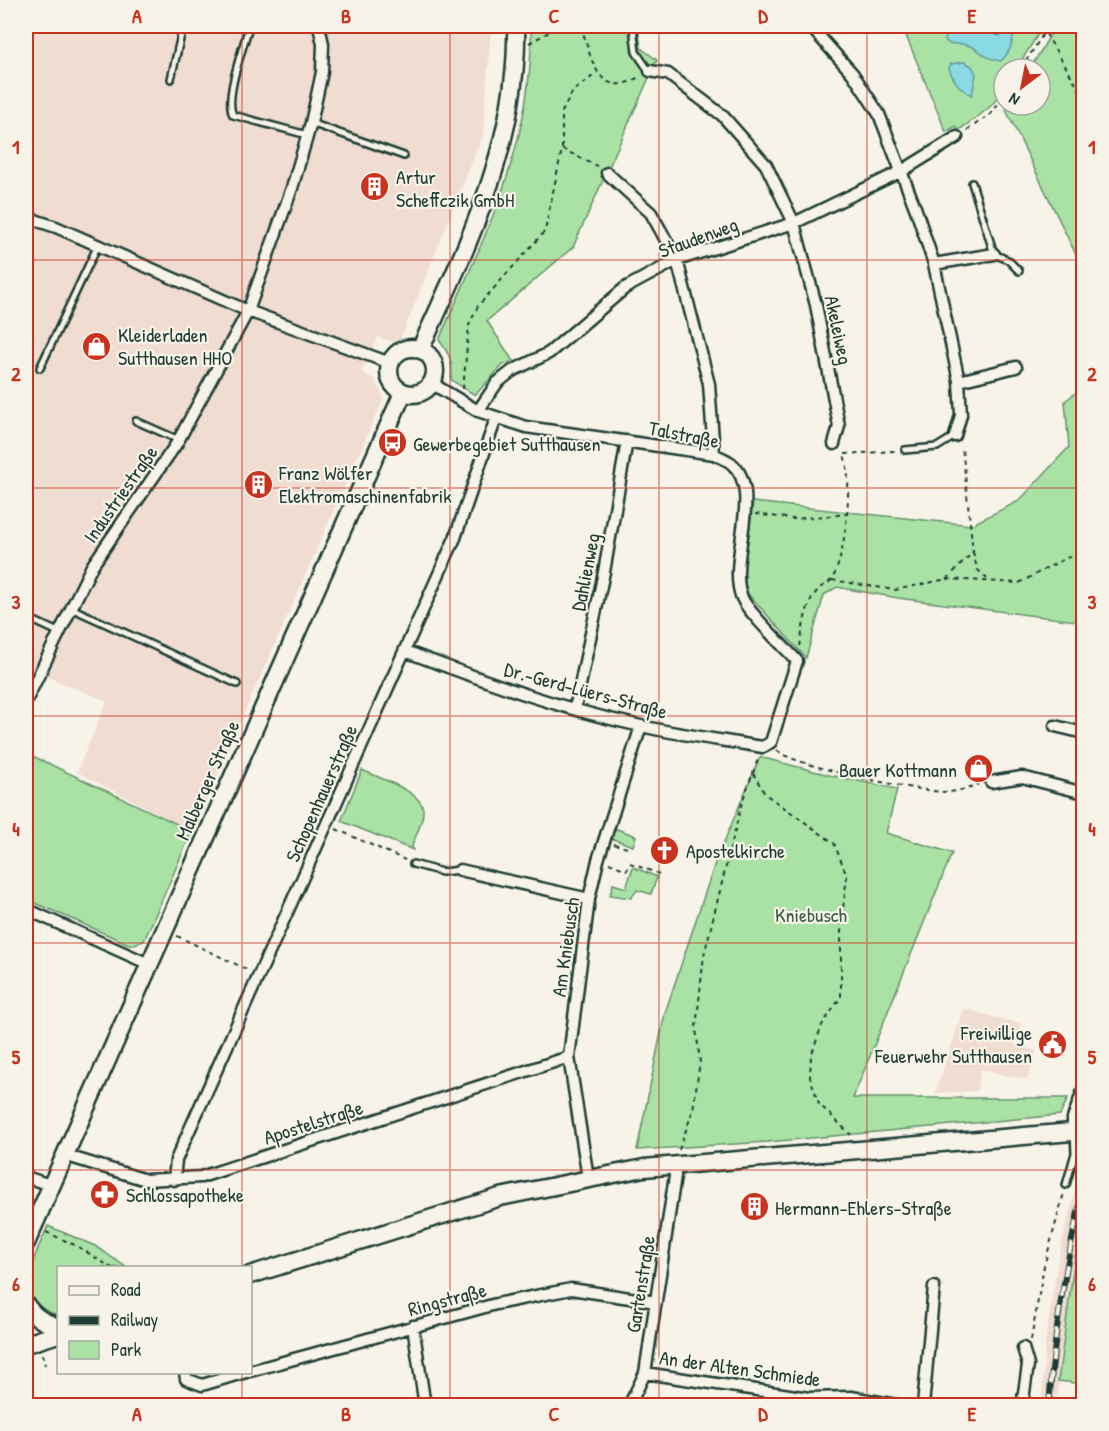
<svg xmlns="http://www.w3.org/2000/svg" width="1109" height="1431" font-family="'Patrick Hand',sans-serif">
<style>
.built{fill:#f0dcd0}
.green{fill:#aae2a5;stroke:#64906c;stroke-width:1.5}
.water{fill:#89dae2;stroke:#5f9b9c;stroke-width:1.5}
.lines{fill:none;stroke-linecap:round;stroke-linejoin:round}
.lane-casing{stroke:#1f3d34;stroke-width:10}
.street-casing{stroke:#1f3d34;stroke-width:15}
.secondary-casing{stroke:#1f3d34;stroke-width:21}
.path{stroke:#1f3d34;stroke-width:2;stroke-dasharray:4.5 4.5;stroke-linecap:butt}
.lane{stroke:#f7f3e8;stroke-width:5}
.street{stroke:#f7f3e8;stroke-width:10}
.secondary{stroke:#f7f3e8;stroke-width:16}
.rail-casing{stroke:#1f3d34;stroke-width:6}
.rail{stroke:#f7f3e8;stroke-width:4;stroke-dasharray:11;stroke-linecap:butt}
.grid{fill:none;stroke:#c8321e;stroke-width:1.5;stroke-opacity:0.55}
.labels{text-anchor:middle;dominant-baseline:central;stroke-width:4.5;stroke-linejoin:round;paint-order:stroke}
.poi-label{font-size:20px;fill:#1f3d34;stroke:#f7f3e8;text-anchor:start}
.street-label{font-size:20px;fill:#1f3d34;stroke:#f7f3e8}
.park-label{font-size:20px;fill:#3b5e4b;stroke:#f7f3e8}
.neatline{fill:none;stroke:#c8321e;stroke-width:2}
.grid-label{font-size:20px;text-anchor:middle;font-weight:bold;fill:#c8321e}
</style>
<rect width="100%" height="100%" fill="#f7f3e8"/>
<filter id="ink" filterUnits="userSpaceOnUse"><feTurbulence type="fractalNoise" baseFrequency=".0167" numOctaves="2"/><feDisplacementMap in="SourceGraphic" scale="12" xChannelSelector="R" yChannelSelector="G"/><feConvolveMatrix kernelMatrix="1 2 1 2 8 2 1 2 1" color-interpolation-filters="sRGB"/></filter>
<g filter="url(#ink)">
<path class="built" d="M26 26H491L483 135 400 340 396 343 378 337 362 372 374 379 384 397 192 831 77 772 107 701 26 668Z
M964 1009 1021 1024 1014 1044 1036 1051 1027 1080 980 1069 977 1091 935 1093Z
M1083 1159V1223L1075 1257 1061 1351 1057 1405 1042 1406 1045 1344 1059 1255Z"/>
<path class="green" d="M531 26H638L641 48 657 60 573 247 487 321 513 361 503 365 475 395 451 380C454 363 449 353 439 340 485 235 534 143 531 26Z
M902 26H1031L1039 33 1016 69H1004C1004 105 984 111 958 131L956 126 946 132Z
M1047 26H1083V293V269L1006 110 1009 105H1040V69H1030L1052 32Z
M1083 387V622L898 598 837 587 824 595 806 658 748 594 743 577 753 502 971 525 1019 501 1069 447 1065 401Z
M26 753 192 831 144 941 131 945 26 899Z
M760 757 829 775 897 789 886 833 952 853 853 1098H1068L1060 1115 768 1142 637 1150 665 1013 715 863Z
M362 770C377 777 423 792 423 810 424 821 415 836 412 846L413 850 341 821Z
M614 828 636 836 633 846 610 838Z
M633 867 657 877 651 894 637 890 631 898 610 895 613 884 626 888Z
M1083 1223V1384L1058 1381 1075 1257Z
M48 1226 95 1246 126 1267 58 1268V1315C9 1302 34 1258 48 1226Z"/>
<path class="water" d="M948 26H980L999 36 1007 29 1001 26H1012C1015 39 1011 52 1001 61 976 58 981 41 949 44L945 40Z
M964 62 972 66 976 74 972 95C961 91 952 79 949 68L951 64Z"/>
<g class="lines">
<defs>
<path id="lane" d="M249 26C244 45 224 98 233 115L307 135
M633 26 636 52 649 71
M171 79 183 26
M311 123 404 156
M972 183 994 254 1008 260 1019 271
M40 368 98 245
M136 421 179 440
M905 450 937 447 955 436
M71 608 237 684
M26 617 58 632
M413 864 442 872 460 870
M1066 1185 1075 1153 1074 1134"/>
<path id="street" d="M810 26 853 74 879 114 916 210 934 264 959 381 961 415 955 436
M650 71 668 74 722 115 766 165 794 223 816 305 839 426 834 444
M607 173 651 213 677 260 709 384 714 454
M26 217 56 227 248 311 390 363
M934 264 994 254
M959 381 1016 367
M478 411 497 383 512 371 549 353 625 288 677 260 794 223 902 171 957 137
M405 651C482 680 560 709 641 726 681 735 722 740 763 747L771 742 797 661C784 646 749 614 742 598 726 561 765 491 731 463 726 459 719 457 714 454L526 427 478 411 431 383
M26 701 92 566 177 443 248 311 292 188 311 123 322 72 323 44 319 26
M575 709 604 572 627 441
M1055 726 1084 733
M991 782 1022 777 1084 793
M460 870 589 899
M26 909 149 964
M1073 1132V1118L1084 1088
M64 1155 146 1180 201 1177 569 1057
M26 1177 50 1185
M588 1178 569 1057 589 899 598 860 641 726
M174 1180 176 1160 455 538 496 418
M413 1326 425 1406
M250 1371 496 1304 571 1289 656 1302
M185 1372 186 1379 202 1385 246 1372
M645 1373 809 1398 851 1397 902 1406
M629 1406 645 1373 675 1176 674 1164
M923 1406 934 1287
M1022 1406 1028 1365 1023 1348"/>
<path id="secondary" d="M389 371a23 23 0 1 1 46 0a23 23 0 1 1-46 0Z
M420 350C467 246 519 142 516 26
M26 1243 403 393
M250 1275 500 1197 644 1168 1084 1131
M26 1305C35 1318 44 1322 58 1327
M26 1344 58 1334"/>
</defs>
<use href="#lane" class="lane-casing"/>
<use href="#street" class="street-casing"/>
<use href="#secondary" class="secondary-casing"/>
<path class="path" d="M581 26C591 56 597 102 639 77
M1041 26 1084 97
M529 43 560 26
M1021 69 1045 31
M967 130 991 114 1004 96
M562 149 597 166
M463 389 469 325 478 306 545 231 562 149V112L573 91 597 73
M845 454 896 451
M755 514 793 519 848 514
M973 552 977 569 988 580
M947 579 973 552 962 446
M832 580 895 590 947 579 1019 583 1066 558 1084 554
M800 646C803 628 805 604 818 590 822 585 829 584 832 579 846 557 854 474 843 453
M777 750C788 765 925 793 948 792 958 792 970 787 979 784
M753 773 765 794 834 843 847 876 841 926V997L822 1025 811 1056 810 1077 819 1104 851 1135
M336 829 405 860
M614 844 627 848
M609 863 627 870 630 863 659 874
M177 936 248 970
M679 1150 693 1110 700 1062 696 1028 704 955 742 802 758 759
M46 1232 77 1246 112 1268
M1031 1340 1044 1266 1064 1193
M42 1354 45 1365"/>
<use href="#lane" class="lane"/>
<use href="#street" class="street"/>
<use href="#secondary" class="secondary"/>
<defs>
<path id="rail" d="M1049 1406C1054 1331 1066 1260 1084 1187"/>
</defs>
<use href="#rail" class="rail-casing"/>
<use href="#rail" class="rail"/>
</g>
</g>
<path class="grid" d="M242 26V1268M450 26V1406M659 26V1406M867 26V1406M26 260H1084M26 488H1084M26 716H1084M26 943H1084M26 1170H1084M242 1372V1406"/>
<defs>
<symbol id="building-disc" viewBox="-11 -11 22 22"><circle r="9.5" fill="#c8321e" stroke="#f7f3e8"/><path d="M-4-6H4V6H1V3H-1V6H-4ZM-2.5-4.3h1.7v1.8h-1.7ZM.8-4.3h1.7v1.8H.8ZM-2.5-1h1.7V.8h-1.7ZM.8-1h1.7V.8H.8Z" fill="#fff"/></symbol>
<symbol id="shop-disc" viewBox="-11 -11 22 22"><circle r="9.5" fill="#c8321e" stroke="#f7f3e8"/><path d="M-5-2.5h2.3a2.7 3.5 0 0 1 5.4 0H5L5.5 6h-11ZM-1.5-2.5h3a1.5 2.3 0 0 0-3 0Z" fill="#fff"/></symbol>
<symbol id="bus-disc" viewBox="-11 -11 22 22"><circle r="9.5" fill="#c8321e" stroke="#f7f3e8"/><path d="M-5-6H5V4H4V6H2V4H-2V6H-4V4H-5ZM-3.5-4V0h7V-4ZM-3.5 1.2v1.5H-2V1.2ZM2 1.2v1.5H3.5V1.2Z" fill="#fff"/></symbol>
<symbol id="church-disc" viewBox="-11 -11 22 22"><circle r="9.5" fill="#c8321e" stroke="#f7f3e8"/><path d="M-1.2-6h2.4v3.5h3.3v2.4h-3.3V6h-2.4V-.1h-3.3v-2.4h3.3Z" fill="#fff"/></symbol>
<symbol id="civic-disc" viewBox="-11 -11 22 22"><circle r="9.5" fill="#c8321e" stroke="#f7f3e8"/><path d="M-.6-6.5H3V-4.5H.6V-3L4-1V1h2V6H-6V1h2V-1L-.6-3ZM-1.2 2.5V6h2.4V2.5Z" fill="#fff"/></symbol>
<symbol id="pharmacy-disc" viewBox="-11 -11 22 22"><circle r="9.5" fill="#c8321e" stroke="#f7f3e8"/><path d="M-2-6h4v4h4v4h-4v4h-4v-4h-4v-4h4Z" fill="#fff"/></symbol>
</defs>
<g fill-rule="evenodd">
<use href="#building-disc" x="358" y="170" width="33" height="33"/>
<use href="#shop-disc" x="80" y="330" width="33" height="33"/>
<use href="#bus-disc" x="376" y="426" width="33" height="33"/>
<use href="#building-disc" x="242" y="468" width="33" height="33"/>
<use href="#shop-disc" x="962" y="752" width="33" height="33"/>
<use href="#church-disc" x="648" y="834" width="33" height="33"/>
<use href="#civic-disc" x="1036" y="1028" width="33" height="33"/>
<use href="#pharmacy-disc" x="88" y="1178" width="33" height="33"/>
<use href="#building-disc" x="738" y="1190" width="33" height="33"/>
</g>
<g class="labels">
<g class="poi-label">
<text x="396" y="176">Artur<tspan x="396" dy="23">Scheffczik GmbH</tspan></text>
<text x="118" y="334">Kleiderladen<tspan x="118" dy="23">Sutthausen HHO</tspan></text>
<text x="413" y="443">Gewerbegebiet Sutthausen</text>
<text x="279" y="472">Franz Wölfer<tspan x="279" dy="23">Elektromaschinenfabrik</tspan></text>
<text x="957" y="769" text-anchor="end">Bauer Kottmann</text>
<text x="686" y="850">Apostelkirche</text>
<text x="1032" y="1032" text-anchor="end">Freiwillige<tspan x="1032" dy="23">Feuerwehr Sutthausen</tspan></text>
<text x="126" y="1194">Schlossapotheke</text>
<text x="775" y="1207">Hermann-Ehlers-Straße</text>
</g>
<g class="street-label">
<text transform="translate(698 237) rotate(-20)">Staudenweg</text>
<text transform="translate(839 330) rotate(78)">Akeleiweg</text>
<text transform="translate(684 434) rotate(11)">Talstraße</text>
<text transform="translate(120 494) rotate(-55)">Industriestraße</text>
<text transform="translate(585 572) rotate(-79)">Dahlienweg</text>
<text transform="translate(586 690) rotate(15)">Dr.-Gerd-Lüers-Straße</text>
<text transform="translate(207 780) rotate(-66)">Malberger Straße</text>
<text transform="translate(321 793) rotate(-66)">Schopenhauerstraße</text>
<text transform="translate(565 947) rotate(-82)">Am Kniebusch</text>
<text transform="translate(313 1122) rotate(-18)">Apostelstraße</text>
<text transform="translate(640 1284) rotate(-81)">Gartenstraße</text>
<text transform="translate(447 1299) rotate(-15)">Ringstraße</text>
<text transform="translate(740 1368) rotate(8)">An der Alten Schmiede</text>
</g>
<g class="park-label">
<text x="811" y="914">Kniebusch</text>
</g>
</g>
<rect width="1109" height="1431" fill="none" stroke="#f7f3e8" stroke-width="66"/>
<rect x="57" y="1266" width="195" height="108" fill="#f7f3e8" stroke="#a1aaa0" stroke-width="1.5"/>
<rect x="69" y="1286" width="30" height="9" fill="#f7f3e8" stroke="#a1aaa0" stroke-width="1.5"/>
<text x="111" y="1296" font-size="18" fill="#1f3d34">Road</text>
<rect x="69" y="1316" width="30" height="9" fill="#1f3d34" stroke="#a1aaa0" stroke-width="1.5"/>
<text x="111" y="1326" font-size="18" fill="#1f3d34">Railway</text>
<rect x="69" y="1341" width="30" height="18" fill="#aae2a5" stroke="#a1aaa0" stroke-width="1.5"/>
<text x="111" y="1356" font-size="18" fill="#1f3d34">Park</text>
<g transform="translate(1022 87) rotate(212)"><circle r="28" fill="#f7f3e8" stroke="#a1aaa0" stroke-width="1.5"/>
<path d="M0-4.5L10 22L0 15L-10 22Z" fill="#c8321e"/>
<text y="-9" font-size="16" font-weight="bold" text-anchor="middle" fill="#1f3d34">N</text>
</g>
<rect x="33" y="33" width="1043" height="1365" class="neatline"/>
<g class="grid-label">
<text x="137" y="23">A</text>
<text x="346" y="23">B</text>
<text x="554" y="23">C</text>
<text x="763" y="23">D</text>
<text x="972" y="23">E</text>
<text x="16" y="154">1</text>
<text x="1092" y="154">1</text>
<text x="16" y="381">2</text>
<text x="1092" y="381">2</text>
<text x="16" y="609">3</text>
<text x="1092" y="609">3</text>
<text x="16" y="836">4</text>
<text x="1092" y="836">4</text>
<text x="16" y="1064">5</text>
<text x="1092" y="1064">5</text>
<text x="16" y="1291">6</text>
<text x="1092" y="1291">6</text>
<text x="137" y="1421">A</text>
<text x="346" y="1421">B</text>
<text x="554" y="1421">C</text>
<text x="763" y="1421">D</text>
<text x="972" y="1421">E</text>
</g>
</svg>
